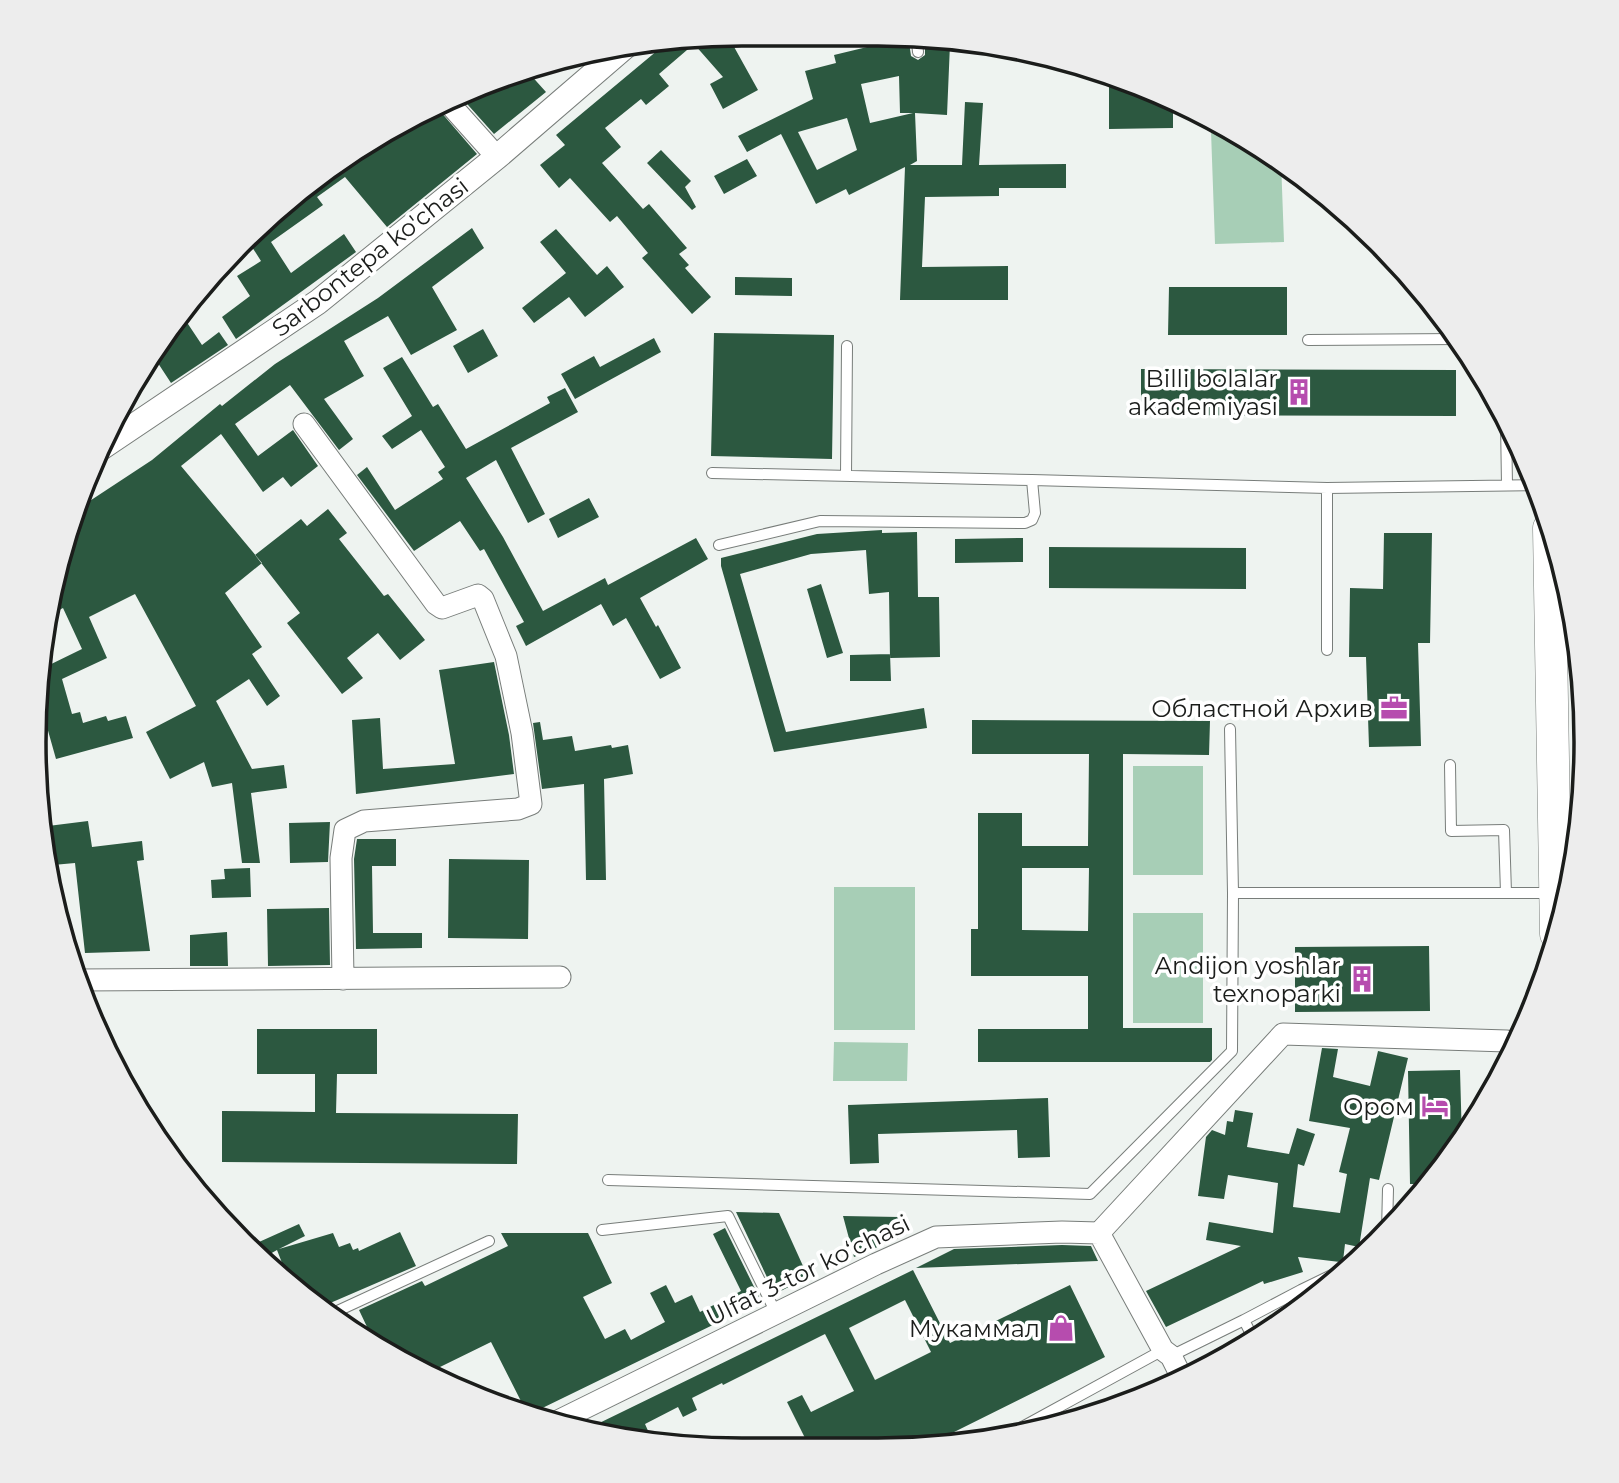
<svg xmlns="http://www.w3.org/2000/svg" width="1619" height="1483" font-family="Montserrat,sans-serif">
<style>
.green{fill:#a7ceb6}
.building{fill:#2c5840;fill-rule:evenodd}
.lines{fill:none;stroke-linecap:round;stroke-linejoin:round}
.service-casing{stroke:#787d7a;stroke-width:12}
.minor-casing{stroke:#787d7a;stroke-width:23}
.tertiary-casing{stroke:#787d7a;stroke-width:26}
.primary-casing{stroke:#787d7a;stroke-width:33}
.service{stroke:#fff;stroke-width:10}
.minor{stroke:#fff;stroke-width:21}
.tertiary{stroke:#fff;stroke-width:24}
.primary{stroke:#fff;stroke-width:32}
.labels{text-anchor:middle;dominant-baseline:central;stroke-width:7;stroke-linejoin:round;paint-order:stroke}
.street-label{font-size:24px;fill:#1b1d1b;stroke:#fff}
.poi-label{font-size:24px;fill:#1b1d1b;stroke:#fff;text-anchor:end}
.rim{fill:none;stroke:#1b1d1b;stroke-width:3.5}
</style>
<rect width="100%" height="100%" fill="#eef3f0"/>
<path class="green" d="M1229 130 1271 153 1281 161 1284 242 1215 244 1211 131Z
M1133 766H1203V875H1133Z
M834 887H915V1030H834Z
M1133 913H1203V1023H1133Z
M834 1042 908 1043 907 1081H833Z"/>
<path class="building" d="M747 34 733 45 758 90 723 109 710 84 723 77 694 44 659 74 669 86 646 105 641 99 605 128 621 147 602 163 643 209 649 204 687 248 679 254 689 265 685 268 711 297 692 314 642 258 648 253 617 216 610 222 570 178 559 188 540 165 565 145 556 135 670 40Z
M892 41 909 42 911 56 918 60 925 55V42L950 44 947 115 915 113 917 161 910 165H962L965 102 983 103 979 165 1066 164V188H999V196L925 197 922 267 1008 266V300H900L905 167 849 195 846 189 816 204 781 134 747 152 738 136 813 99 805 71 836 63 834 55ZM899 76 900 113H913L870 123 861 84ZM847 118 857 150 817 170 798 132Z
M528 72 546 92 494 134 460 96Z
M1109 75 1149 87 1173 100V128L1109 129Z
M434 104 477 154 387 227 345 177 317 197 323 205 271 242 291 273 344 234 356 252 236 339 222 317 250 296 237 276 261 261 247 239 310 180Z
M661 150 691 181 685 187 696 207 692 210 647 163Z
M747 159 757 176 724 194 714 176Z
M472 228 484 248 432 287 457 330 411 355 388 316 344 341 364 376 324 399 353 439 339 450 290 385 235 424 258 456 293 430 318 466 291 487 283 477 263 492 221 434 181 466 262 563 225 593 262 647 252 654 280 696 267 706 249 679 216 701 252 769 284 765 287 788 251 793 260 863H242L232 783 212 787 204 762 170 779 146 732 196 706 135 594 89 617 107 658 62 679 72 714 80 712 83 723 106 716 108 721 126 716 133 738 56 759 36 688 39 670 82 649 63 608 48 616 57 559 76 510 152 460 220 404 222 406 275 364 378 298Z
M556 229 597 275 607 266 624 287 585 317 569 297 534 323 522 308 566 273 540 242Z
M735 277 792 278V296L735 295Z
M1169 287H1287V335H1168Z
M182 315 202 345 219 332 228 345 171 383 154 357Z
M483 329 498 356 468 373 453 346Z
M714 333 834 335 832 459 711 456Z
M654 338 661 352 575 399 561 374 594 356 600 367Z
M402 357 433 407 438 404 466 449 550 403 547 397 565 388 578 412 511 448 545 514 528 523 496 460 466 478 503 537 543 611 605 578 608 585 696 538 708 559 640 598 656 627 658 625 681 668 660 679 626 618 613 626 601 604 526 646 516 626 524 622 484 549 480 551 460 521 414 551 357 475 367 467 395 510 443 479 438 472 445 467 421 430 392 449 382 436 412 416 383 368Z
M1141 369 1456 370V416L1141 415Z
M589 498 599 517 558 538 549 519Z
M328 509 347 533 339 539 384 596 388 594 425 640 400 660 378 633 347 658 363 678 342 694 287 623 300 613 255 555 301 519 307 526Z
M882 530V533L917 532 918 597H939L940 657 890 658 889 592 869 594 866 550 811 554 740 574 786 732 924 708 927 728 774 752 721 566V558L817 534Z
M1384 533H1432L1430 643H1418L1421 746 1369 747 1366 657H1349L1350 588 1383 589Z
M1023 538V562L955 563V539Z
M1049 547 1246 548V589L1049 588Z
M821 584 843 653 827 658 807 589Z
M890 654 891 681H850V655Z
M494 662 509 735 514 774 356 794 352 720 380 718 383 769 455 764 439 670Z
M972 720 1210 721 1209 755 1123 754V1028H1212V1060L1210 1062H978V1029H1088V976H971V929H978V813H1022V846H1088L1089 754H972ZM1022 868H1089L1088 931 1022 930Z
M540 722 543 740 572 736 575 751 611 745 612 748 628 745 633 774 604 779 606 880H586L584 784 542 789 533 723Z
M88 821 92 847 142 841 144 860 137 861 150 951 85 953 75 863 53 865 48 826Z
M330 822 328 862 290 863 289 823Z
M357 839H396V866H372L373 933H422V948L356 949 354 859Z
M449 859 529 860 528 939 448 938Z
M250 868 251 897 212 898 211 880 225 879 224 869Z
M329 908 330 965 268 966 267 909Z
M227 932 228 966H190V935Z
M1429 946 1430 1011 1295 1012V947Z
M257 1029H377V1074H337L336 1113 518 1114 517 1164 222 1162V1111L315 1112V1074H257Z
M1322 1048 1338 1049 1333 1077 1370 1086 1378 1051 1408 1058 1379 1180 1370 1178 1359 1247 1345 1244 1343 1261 1340 1262 1298 1257 1303 1272 1264 1284 1263 1281 1166 1327 1146 1291 1241 1246 1206 1240 1209 1222 1273 1233 1278 1183 1228 1175 1224 1199 1198 1196 1206 1137 1212 1130 1225 1135 1227 1121 1233 1122 1235 1110 1253 1113 1247 1147 1289 1154 1297 1128 1315 1134 1304 1166 1298 1164 1293 1207 1340 1213 1347 1174 1339 1172 1350 1128 1309 1121Z
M1460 1070 1462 1141 1419 1192 1414 1184H1410L1408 1071Z
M1048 1098 1050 1157 1018 1158 1017 1130 878 1134 879 1163 850 1164 848 1105Z
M736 1212 779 1213 808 1277 775 1294Z
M843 1216 899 1217V1238L854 1257Z
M299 1224 305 1236 279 1249 333 1233 339 1247 350 1243 353 1250 358 1248 359 1251 400 1232 416 1266 321 1307 291 1286 277 1250 261 1259 250 1246Z
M725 1228 761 1301 758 1303 528 1415 491 1342 440 1367 448 1382 388 1355 377 1348 359 1310 422 1281 425 1286 508 1246 501 1233H588L612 1283 583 1297 605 1339 625 1329 631 1340 665 1322 650 1293 666 1285 675 1303 692 1295 700 1312 741 1291 713 1234Z
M1062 1245 1091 1246 1098 1261 916 1268 954 1249Z
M913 1270 950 1343 1070 1285 1105 1357 928 1445 878 1450 810 1448 787 1402 802 1395 811 1412 854 1391 825 1334 723 1385 722 1383 692 1398 697 1410 683 1417 678 1407 645 1424 649 1433 635 1440H632L628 1431 618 1436 587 1429ZM905 1300 931 1352 875 1380 849 1328Z"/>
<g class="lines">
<defs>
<path id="service" d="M917 42 918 52
M1188 108V109
M1308 340 1459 339
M1506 422 1507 485
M712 473 1032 480
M846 476 847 346
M1327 488V650
M719 545 820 521 1025 523 1032 520 1035 513 1032 480 1327 488 1536 485
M1230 729 1233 893
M1450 765 1451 831 1504 830 1506 893
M608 1180 1090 1194 1232 1051 1233 893H1553
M602 1230 728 1216 776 1313
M1387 1231 1388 1189
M1301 1290 1348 1267
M331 1314 489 1241
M1244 1320 1301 1290 1306 1301
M1171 1356 1244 1320 1254 1340
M1004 1437 1163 1350"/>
<path id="minor" d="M446 100 497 157
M304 424 436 604 442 608 478 595 483 599 506 656 522 733 531 804 518 809 364 821 345 830 341 858 343 979
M77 980 560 977
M1099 1233 1283 1034 1507 1041
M1099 1233 1163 1350 1171 1356 1182 1378
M556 1422 876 1264 936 1237 1062 1232 1099 1233"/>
<path id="tertiary" d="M98 450 318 302 497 157 627 45"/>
<path id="primary" d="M1549 528 1556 934"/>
</defs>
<use href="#service" class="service-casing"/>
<use href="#minor" class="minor-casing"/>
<use href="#tertiary" class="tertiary-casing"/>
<use href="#primary" class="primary-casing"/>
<use href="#service" class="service"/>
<use href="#minor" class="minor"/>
<use href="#tertiary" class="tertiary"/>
<use href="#primary" class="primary"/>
</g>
<defs>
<symbol id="building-bare" viewBox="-9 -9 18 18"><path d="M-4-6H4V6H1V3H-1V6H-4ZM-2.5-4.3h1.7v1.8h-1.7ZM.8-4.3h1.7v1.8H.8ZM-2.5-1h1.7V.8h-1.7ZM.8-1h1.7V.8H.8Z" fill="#b64cae" stroke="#fff" stroke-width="2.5" paint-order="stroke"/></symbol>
<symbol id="office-bare" viewBox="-9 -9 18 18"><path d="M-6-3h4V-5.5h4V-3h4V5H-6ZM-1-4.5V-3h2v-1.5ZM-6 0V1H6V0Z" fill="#b64cae" stroke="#fff" stroke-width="2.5" paint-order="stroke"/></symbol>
<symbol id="hotel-bare" viewBox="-9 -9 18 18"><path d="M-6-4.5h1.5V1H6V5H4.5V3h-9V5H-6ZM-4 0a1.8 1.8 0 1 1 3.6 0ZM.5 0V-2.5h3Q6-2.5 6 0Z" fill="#b64cae" stroke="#fff" stroke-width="2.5" paint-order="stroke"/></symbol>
<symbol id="shop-bare" viewBox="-9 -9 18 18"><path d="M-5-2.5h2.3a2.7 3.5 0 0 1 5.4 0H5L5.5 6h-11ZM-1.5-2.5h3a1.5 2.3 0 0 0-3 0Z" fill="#b64cae" stroke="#fff" stroke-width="2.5" paint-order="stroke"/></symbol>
</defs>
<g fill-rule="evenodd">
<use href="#building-bare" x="1280" y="373" width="38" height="38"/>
<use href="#office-bare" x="1375" y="689" width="38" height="38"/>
<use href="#building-bare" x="1343" y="960" width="38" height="38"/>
<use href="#hotel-bare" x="1416" y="1087" width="38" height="38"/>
<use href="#shop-bare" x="1042" y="1309" width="38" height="38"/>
</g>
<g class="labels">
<g class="street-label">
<text transform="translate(370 257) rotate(-38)">Sarbontepa ko'chasi</text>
<text transform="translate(808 1270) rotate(-26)">Ulfat 3-tor koʻchasi</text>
</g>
<g class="poi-label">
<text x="1278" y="378">Billi bolalar<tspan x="1278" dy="28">akademiyasi</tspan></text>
<text x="1373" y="708">Областной Архив</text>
<text x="1341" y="965">Andijon yoshlar<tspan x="1341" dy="28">texnoparki</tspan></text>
<text x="1414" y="1106">Ором</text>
<text x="1040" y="1328">Мукаммал</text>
</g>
</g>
<path d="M0 0H1619V1483H0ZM742 46H878A696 696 0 0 1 1574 742V742A696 696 0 0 1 878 1438H742A696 696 0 0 1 46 742V742A696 696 0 0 1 742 46Z" fill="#ededed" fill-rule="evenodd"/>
<path class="rim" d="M742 46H878A696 696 0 0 1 1574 742V742A696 696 0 0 1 878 1438H742A696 696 0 0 1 46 742V742A696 696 0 0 1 742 46Z"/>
</svg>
